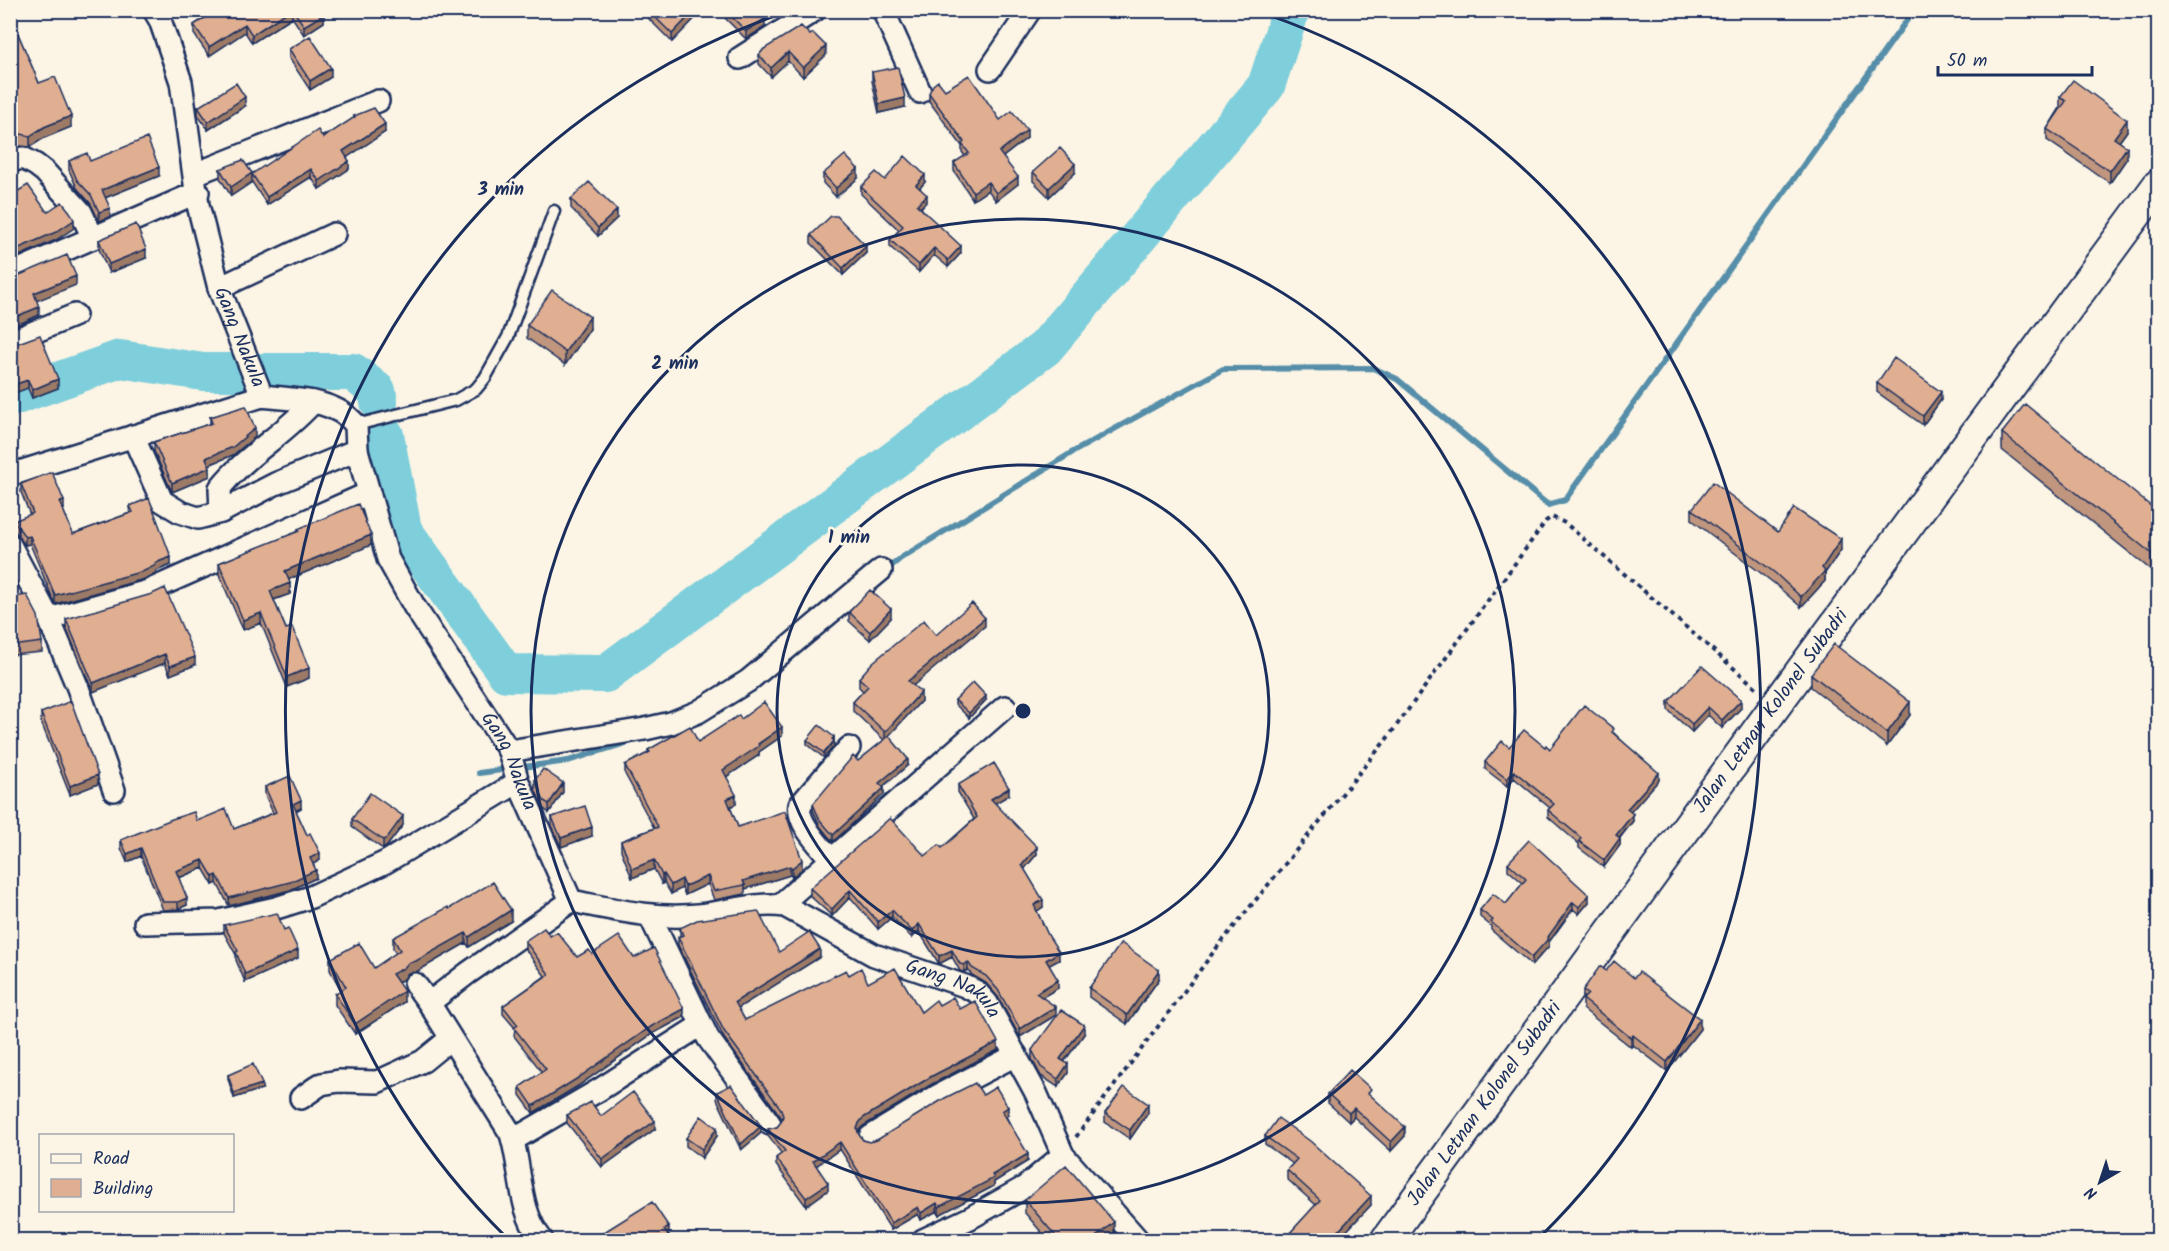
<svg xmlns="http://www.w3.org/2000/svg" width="2169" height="1251" font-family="Kalam,sans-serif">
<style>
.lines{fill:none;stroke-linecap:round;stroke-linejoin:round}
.stream{stroke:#578ea9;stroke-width:6}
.river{stroke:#7fcedb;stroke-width:38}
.service-casing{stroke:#1b2f5e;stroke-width:15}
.minor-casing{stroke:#1b2f5e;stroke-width:26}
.secondary-casing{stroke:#1b2f5e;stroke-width:34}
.path{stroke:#1b2f5e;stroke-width:4;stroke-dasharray:4.5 4.5;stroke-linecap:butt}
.service{stroke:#fcf5e5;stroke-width:10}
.minor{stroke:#fcf5e5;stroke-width:21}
.secondary{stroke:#fcf5e5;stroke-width:30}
.wall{fill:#c1967e;stroke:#1b2f5e;stroke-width:1.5}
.shaded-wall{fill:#9d7a66;stroke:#1b2f5e;stroke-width:1.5}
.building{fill:#e0af92;stroke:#1b2f5e;stroke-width:1.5}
.ring{fill:none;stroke:#1b2f5e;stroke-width:3}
.labels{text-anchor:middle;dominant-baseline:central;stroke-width:5;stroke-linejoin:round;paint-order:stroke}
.street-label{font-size:20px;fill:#1b2f5e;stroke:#fcf5e5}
.centre{fill:#1b2f5e;stroke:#fcf5e5;stroke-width:3}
.ring-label{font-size:18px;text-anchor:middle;font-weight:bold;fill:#1b2f5e;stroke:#fcf5e5;stroke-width:5;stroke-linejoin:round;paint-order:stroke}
</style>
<rect width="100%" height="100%" fill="#fcf5e5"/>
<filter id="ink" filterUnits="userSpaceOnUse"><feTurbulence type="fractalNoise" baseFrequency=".0167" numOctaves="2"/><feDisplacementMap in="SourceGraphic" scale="12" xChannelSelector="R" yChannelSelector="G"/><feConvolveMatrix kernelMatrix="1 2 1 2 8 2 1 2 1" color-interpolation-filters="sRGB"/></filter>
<g filter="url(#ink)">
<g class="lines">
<path class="stream" d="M885 571 901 558 1073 452 1223 369 1373 368 1397 379 1548 505 1565 500 1914 10
M479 773 568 761 639 739"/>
<path class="river" d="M10 398 120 359 203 372H353L377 391 379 402
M385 435 403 530 506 673 605 674 1045 348 1266 86 1291 10"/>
<defs>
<path id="service" d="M356 425 456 400 476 389 485 378 508 337 554 211"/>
<g id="minor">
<path id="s1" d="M154 10 160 20 181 82 198 205 219 288 262 396C294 400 334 398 356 425L357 450 388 559 414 606 509 751 518 782 571 901C613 909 655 920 698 915 728 912 754 902 785 906L874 955 965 986 977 992 987 1003 1036 1093 1063 1155 1138 1240"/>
<path d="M883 10 920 92"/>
<path d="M740 58 815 10"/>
<path d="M990 69 1030 10"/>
<path d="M10 161 23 158 36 165 45 172 81 212 93 238"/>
<path d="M195 174 378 101"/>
<path d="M10 274 198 192"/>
<path d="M219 288 334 234"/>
<path d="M10 342 75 315"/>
<path d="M133 436 162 501 180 512 198 518 221 512 275 484 357 450"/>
<path d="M10 475 262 396"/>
<path d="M221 512 220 488C247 454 285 434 313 402"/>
<path d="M10 545 49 619 78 688 114 790"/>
<path d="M49 619 148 591 369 493"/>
<path d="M509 751 645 729 671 723 698 712 748 681 881 570"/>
<path d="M831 859C820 846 796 822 800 805L849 748"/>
<path d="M780 905 1005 707"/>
<path d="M650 916 708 1038 770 1124"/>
<path d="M145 923 219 921 276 908 311 897 386 862 518 782"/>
<path d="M415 984 429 1003 511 1134C522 1169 518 1211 542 1240"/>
<path d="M429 1003 468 973 571 901"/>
<path d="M301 1098 321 1084 339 1081 377 1082 423 1061 450 1039"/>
<path d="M870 1137 939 1095 1016 1055"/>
<path d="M513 1140 599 1090 701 1025"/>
<path d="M923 1240 970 1218 1025 1187 1063 1155"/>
</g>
<g id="secondary">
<path id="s2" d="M1386 1240 1776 705 2158 185"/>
</g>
</defs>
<use href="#service" class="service-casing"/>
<use href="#minor" class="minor-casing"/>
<use href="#secondary" class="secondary-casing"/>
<path class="path" d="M1076 1137 1215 950 1386 740 1546 521 1552 517 1565 523 1758 689"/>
<use href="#service" class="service"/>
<use href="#minor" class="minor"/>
<use href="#secondary" class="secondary"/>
</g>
<path class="wall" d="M217 10H321L324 22 304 35 292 17 252 43 245 32 209 56 194 34V25Z
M650 10H703L672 42 649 19Z
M717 10H757L765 27 746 39Z
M10 15 39 83 71 127 44 138 30 147 21 146 10 147Z
M289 49 331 77 310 90 289 58Z
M764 49 826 55 803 77 788 61 771 77 759 64V55Z
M872 72 905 107 879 113 872 81Z
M945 90 1000 120 1027 138 1003 157 1018 184 996 201 988 190 973 200 954 171V163L965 156 962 152V146L929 101V93Z
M2060 97 2127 131 2119 142 2127 158 2110 183 2047 140V129L2060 108Z
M245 106 208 130 198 115V107Z
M354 116 385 132 347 157 349 169 319 189 311 177 267 205 252 182 231 196 220 178V169L252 174 323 138 354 118Z
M69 161H90L159 176 105 198 110 217 99 221 91 204 77 188 69 170Z
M1033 172 1075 173 1049 197 1033 181Z
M823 174 858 178 836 197 823 183Z
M885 180 925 182 920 188 927 201 921 208 961 253 948 267 934 255 919 272 890 247V240L899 230 861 194V187Z
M571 199 617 218 598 236 571 208Z
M811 235 866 253 843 275 811 243Z
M99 240 146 258 109 273 99 249Z
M527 325 590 329 565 365 527 338Z
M10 346 58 388 32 398Z
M1877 383 1941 400 1923 425 1877 392Z
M210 417 255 437 233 455 209 465 210 476 172 492 154 451V442L210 424Z
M2002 433 2158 512V561L2151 570 2002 450Z
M21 484 64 509 63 510 73 534 130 513V506L171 565 156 571V574L144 579 55 604 30 544 25 545 14 530V521L30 515 21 492Z
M1692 509 1778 532 1841 550 1825 573V581L1801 607 1775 584 1692 520Z
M298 529 371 545 289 579 290 594 274 600 286 629 309 678 287 687 261 623 243 630 219 574V563L298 532Z
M10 593 42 642V652L12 655 10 646Z
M849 612 891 618 870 640 849 621Z
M66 619 195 665 170 675 165 663 93 692 66 627Z
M985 626 913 685 921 701 888 736 908 765 883 787 884 794 833 842 820 826 813 810V804L858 761 884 740 853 711V702L863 691 859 687V678L936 635Z
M1811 674 1910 715 1887 746 1811 687Z
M955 700H986L969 718 955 704Z
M1668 702 1741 708 1722 728 1708 715 1692 732 1668 710Z
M41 713 98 784 70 795 41 722Z
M741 719 782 736 759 752V755L726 777 736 804 730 807 738 827 802 869 792 877 790 875 745 889V894L714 900 708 884 685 895 682 888 671 894 664 882 662 884 654 869 632 878 621 850V841L654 828 625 774V765L648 753V750L698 742Z
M1614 733 1659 780 1630 812 1633 821 1620 838V845L1604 867 1579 848V844L1548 817V810L1550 808 1514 778 1507 786 1485 769V762L1545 747 1550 749Z
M834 737V746L824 758 807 744V740Z
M535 780 563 792 549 813 544 809 535 789Z
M958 785 1009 795 995 803 1037 854 1024 869 1043 907 1037 911 1059 960 1049 965 1058 988 1042 997 1056 1015 1020 1037 998 997 986 983 972 975 968 970 964 972 960 971 952 957 939 964 919 931 912 938 892 917 878 929 850 897 832 916 810 896V888L925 856 942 848 974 819 958 792Z
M265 787 301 808 296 811 307 835 320 860 313 864 316 878 290 890 229 906 217 883 213 885 203 868 179 878 187 905 178 909 163 910 141 856 127 862 121 848V840L197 821 234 829 273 813 265 795Z
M552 817 592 836 561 847 552 826Z
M352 819 403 825 387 846 383 849 352 827Z
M1508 863 1589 902 1579 914 1573 909 1549 942V946L1532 965 1491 930V926L1480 917V910L1506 904 1523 883 1508 870Z
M449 909 511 921 469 947 466 943 416 972 408 973 404 979 398 982 404 1002 355 1034 335 1005V994L341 990 330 970V959L374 968 396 953 393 949V938Z
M224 925 284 930 298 958 245 982 236 960V955L224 933Z
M680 928 779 952 820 957 738 1008 745 1020 849 975 868 983 921 1012 939 1005 960 1009 998 1050 932 1084 863 1126 859 1130V1135L863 1140 870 1142 877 1140 983 1095 1008 1115 1006 1116 1028 1161 994 1182V1186L939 1215 937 1211 921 1220 918 1214 891 1230 840 1149 816 1166 828 1190 806 1206 776 1165V1158L782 1154 768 1136V1129L777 1127 781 1122V1117L724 1038 678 945V937L680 936Z
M550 936 577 957 592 954 634 958 684 1017 652 1034 578 1086 533 1113 520 1095V1087L542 1072 514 1036 515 1028 503 1014V1006L545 976 525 949V941Z
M1606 971 1634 978 1700 1029 1667 1071 1633 1045 1631 1047 1583 1009V990Z
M1159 979 1127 1024 1089 997V988Z
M1084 1034 1064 1062 1068 1073 1058 1087 1041 1076 1032 1059V1050Z
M228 1075 262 1089 234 1098 228 1079Z
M717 1092 761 1133 741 1150 717 1099Z
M1328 1094 1371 1096 1405 1136 1391 1151 1354 1117 1349 1122 1328 1103Z
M1105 1113H1148L1130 1139 1105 1122Z
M567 1115 601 1116 655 1129 602 1167 567 1123Z
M717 1136 702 1158 686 1146V1138Z
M1265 1136 1371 1205 1338 1240H1289V1234L1316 1205 1287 1179V1170L1293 1164 1265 1144Z
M1025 1200 1114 1235 1107 1240H1048L1025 1213Z"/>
<path class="shaded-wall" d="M290 10H292V17L252 43V35Z
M695 10H703L672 42V34Z
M324 14V22L304 35V26Z
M765 19V27L746 39V31Z
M245 24V32L209 56V47Z
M826 46V55L803 77V68Z
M788 52V61L771 77V68Z
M331 68V77L310 90V81Z
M245 97V106L208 130V122Z
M905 98V107L879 113V104Z
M71 116V127L44 138 30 147V136L44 127Z
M2127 120V131L2114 149V138Z
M385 124V132L343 160V151Z
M1027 130V138L999 160V152Z
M2127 147V158L2110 183V171Z
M349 161V169L319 189V181Z
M1075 164V173L1049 197V188Z
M159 167V176L102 199V190Z
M311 169V177L267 205V197Z
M858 169V178L836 197V188Z
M252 173V182L231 196V187Z
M925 175V182L916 192V185Z
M1018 177V184L996 201V193Z
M988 182V190L973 200V192Z
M927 195V201L917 211V205Z
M110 208V217L99 221V212Z
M617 210V218L598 236V228Z
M74 220V228L56 240 10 260V252Z
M866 246V253L843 275V268Z
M961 246V253L948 267V260Z
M934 248V255L919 272V265Z
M146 249V258L109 273V264Z
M76 276V285L34 302V293Z
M39 307V315L10 328V319Z
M590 317V329L565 365V352Z
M58 379V388L32 398V390Z
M28 380V388L10 395V386Z
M1941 392V400L1923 425V416Z
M255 428V437L233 455 206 466V458Z
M210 467V476L172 492V483Z
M64 501V509L60 511V502Z
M371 535V545L285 581V571Z
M30 536V544L25 545V537Z
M1841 539V550L1825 573V581L1801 607V597Z
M2158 544V561L2151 570V553Z
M171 557V565L156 571V574L144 579 55 604V595L155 563Z
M290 583V594L270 601V591Z
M891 609V618L870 640V632Z
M261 613V623L243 630V620Z
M985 618V626L908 690V681Z
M165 654V663L93 692V683Z
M195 657V665L170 675V666Z
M309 668V678L287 687V677Z
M921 692V701L885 740V732Z
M986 696V700L969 718V713Z
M1741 700V708L1722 728V720Z
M1910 702V715L1887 746V733Z
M1708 707V715L1692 732V724Z
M782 727V736L759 752V755L723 779V770Z
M834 737V746L824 758V753Z
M908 759V765L879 790V783Z
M1514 771V778L1507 786V779Z
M1659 773V780L1627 816V809Z
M98 775V784L70 795V786Z
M563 783V792L549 813V804Z
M884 788V794L833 842V835Z
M1009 788V795L991 806V799Z
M736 795V804L727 808V799Z
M301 800V808L293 812V804Z
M1633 814V821L1616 842V835Z
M403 816V825L387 846 383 849V840Z
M592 827V836L561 847V838Z
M1620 838V845L1604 867V860Z
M1037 847V854L1022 872V865Z
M141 848V856L127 862V854Z
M320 853V860L310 866V858Z
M203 860V868L176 879V871Z
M654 860V869L632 878V869Z
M802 860V869L792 877V868Z
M790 866V875L745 889V885L743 881Z
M316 870V878L290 890 229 906V898Z
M664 874V882L662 884V875Z
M217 875V883L213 885V877Z
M708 876V884L685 895V886Z
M682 879V888L671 894V885Z
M850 890V897L832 916V909Z
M1589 895V902L1579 914V907Z
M187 898V905L178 909V902Z
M1043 900V907L1034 913V905Z
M1573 902V909L1549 942V946L1532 965V957Z
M511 910V921L469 947V937Z
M892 910V917L878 929V922Z
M919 924V931L912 938V931Z
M466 933V943L416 972 408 973 404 979 392 985V974L408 963Z
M820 949V957L735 1010V1002Z
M298 950V958L245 982V974Z
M952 950V957L939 964V956Z
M1059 952V960L1046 967V960Z
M968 962V970L964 972V965Z
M1159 970V979L1127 1024V1015Z
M1058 980V988L1036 1001V993Z
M404 991V1002L355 1034V1024Z
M1056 1007V1015L1020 1037V1029Z
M684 1009V1017L652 1034 578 1086 533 1113V1106L652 1026Z
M1700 1019V1029L1667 1071V1062Z
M1084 1025V1034L1060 1067V1059Z
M1633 1035V1045L1631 1047V1038Z
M998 1042V1050L932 1084 863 1126 859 1130 857 1137V1129L859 1123 863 1118 932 1076Z
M1068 1064V1073L1058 1087V1079Z
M262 1084V1089L234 1098V1093Z
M1148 1104V1113L1130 1139V1130Z
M1008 1107V1115L1002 1118V1111Z
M1354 1108V1117L1349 1122V1113Z
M655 1121V1129L602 1167V1159Z
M761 1126V1133L741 1150V1144Z
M1405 1127V1136L1391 1151V1142Z
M717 1128V1136L702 1158V1149Z
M840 1142V1149L813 1168V1161Z
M1028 1154V1161L994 1182V1186L939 1215V1207Z
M828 1183V1190L806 1206V1198Z
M1371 1196V1205L1338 1240H1330Z
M937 1203V1211L921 1220V1213Z
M918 1207V1214L891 1230V1223Z
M1114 1222V1235L1107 1240H1092Z
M669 1227V1236L664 1239V1230Z"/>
<path class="building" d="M217 10H290L252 35 245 24 209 47 194 25Z
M293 10H321L324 14 304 26Z
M650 10H695L672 34 649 11Z
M725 10H757L765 19 746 31Z
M10 15 39 83 55 77 71 116 44 127 30 136 21 134 10 136Z
M801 26 810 35 813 33 826 46 803 68 788 52 771 68 759 55 764 49Z
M310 36 331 68 310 81 289 49Z
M898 67 905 98 879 104 872 72Z
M969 75 1000 120 1012 111 1027 130 999 152 1018 177 996 193 988 182 973 192 954 163 969 153 962 144 964 142 929 93 933 85 938 81 945 90Z
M2073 80 2127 120 2114 138 2127 147 2110 171 2047 129 2066 101 2060 97Z
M236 83 245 97 208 122 198 107Z
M374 108 385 124 343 151 349 161 319 181 311 169 267 197 252 174 318 130 323 138 355 117 354 116Z
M147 138 159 167 102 190 110 208 99 212 91 195 77 180 69 161 87 153 90 161Z
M1060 148 1075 164 1049 188 1033 172Z
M845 155 858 169 836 188 823 174Z
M905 156 925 175 916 185 927 195 917 205 961 246 948 260 934 248 919 265 890 240 903 226 861 187 876 172 885 180Z
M243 160 252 173 231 187 220 169Z
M589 182 617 210 598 228 571 199Z
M28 185 47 212 62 202 70 212 74 220 56 232 10 252V196Z
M831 216H837L866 246 843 268 811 235Z
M136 224 146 249 109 264 99 240Z
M67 255 76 276 34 293 39 307 10 319V277H15Z
M552 290 590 317 565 352 527 325Z
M40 335 58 379 32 390 28 380 10 386V346Z
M1894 358 1941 392 1923 416 1877 383Z
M2025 404 2158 512V544L2151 553 2002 433Z
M246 406 255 428 233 447 206 458 210 467 172 483 154 442 212 423 210 417Z
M52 472 64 501 60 502 73 534 133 512 130 506 149 498 171 557 155 563 156 565 144 571 55 595 30 536 25 537 14 521 33 513 21 484Z
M1713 482 1778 532 1794 508 1841 539 1822 568 1825 571 1801 597 1775 573 1692 509Z
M358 504 371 535 285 571 290 583 270 591 286 629 292 627 309 668 287 677 261 613 243 620 219 563 299 531 298 529Z
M165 588 195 657 170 666 165 654 93 683 66 619 152 594Z
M870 590 891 609 870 632 849 612Z
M10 593 13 597 27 595 38 616 42 642 12 646 10 636Z
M972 603 985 618 908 681 921 692 885 732 853 702 868 686 859 678 872 663 924 620 936 635Z
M1834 644 1910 702 1887 733 1811 674Z
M1702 666 1741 700 1722 720 1708 707 1692 724 1668 702Z
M973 682 986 696 969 713 955 700Z
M71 701 98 775 70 786 41 713Z
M764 702 782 727 758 744 759 746 723 770 736 795 727 799 738 827 785 811 802 860 792 868 790 866 743 881 745 885 714 891 708 876 685 886 682 879 671 885 664 874 662 875 654 860 632 869 621 841 658 827 625 765 650 752 648 750 690 726 698 742 739 715 741 719Z
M1584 705 1614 729 1612 732 1659 773 1627 809 1633 814 1616 835 1620 838 1604 860 1579 841 1581 838 1548 810 1554 804 1514 771 1507 779 1485 762 1502 741 1509 747 1524 730 1545 747 1546 745 1550 749Z
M819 725 834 737 832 739 834 741 824 753 807 740Z
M889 736 908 759 879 783 884 788 833 835 820 820 813 804 853 756 858 761Z
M994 763 1009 788 991 799 1037 847 1022 865 1043 900 1034 905 1048 935 1059 952 1046 960 1058 980 1036 993 1056 1007 1020 1029 998 990 986 976 972 968 968 962 964 965 960 964 952 950 939 956 919 924 912 931 892 910 878 922 850 890 832 909 810 888 890 818 925 856 939 845 942 848 977 817 958 785Z
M543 769 563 783 549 804 544 801 535 780Z
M290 776 301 800 293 804 307 835 310 833 320 853 310 858 316 870 290 882 229 898 217 875 213 877 203 860 176 871 187 898 178 902H163L141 848 127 854 121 840 172 819 194 812 197 821 226 809 234 829 276 812 265 787Z
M370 793 403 816 387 838 383 840 352 819Z
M585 806 592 827 561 838 552 817Z
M1529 840 1589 895 1579 907 1573 902 1548 937 1549 938 1532 957 1491 922 1493 920 1480 910 1493 894 1506 904 1526 879 1508 863Z
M493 882 511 910 469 937 466 933 416 961 408 963 404 968 392 974 404 991 355 1024 335 994 346 987 330 959 359 943 374 968 400 950 393 938 448 907 449 909Z
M758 911 779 952 809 932 820 949 735 1002 745 1020 846 970 849 975 861 968 868 983 895 968 921 1012 936 1000 939 1005 953 997 960 1009 975 1001 998 1042 932 1076 863 1118 859 1123 857 1129 859 1135 863 1140 870 1142 877 1140 945 1098 975 1083 983 1095 996 1087 1008 1107 1002 1111 1028 1154 992 1175 994 1178 939 1207 937 1203 921 1213 918 1207 891 1223 840 1142 813 1161 828 1183 806 1198 776 1158 785 1151 768 1129 777 1127 781 1122 783 1116 781 1109 724 1031 678 937 683 935 680 928 697 920Z
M277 913 284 930 288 928 298 950 245 974 236 952 238 951 224 925Z
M544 928 550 936 557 932 577 957 589 950 592 954 619 936 634 958 654 948 684 1009 652 1026 578 1078 533 1106 520 1087 546 1069 514 1028 518 1025 503 1006 549 974 525 941Z
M1121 943 1159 970 1127 1015 1089 988Z
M1614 961 1634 978 1639 972 1700 1019 1667 1062 1633 1035 1631 1038 1583 999 1588 994 1583 990 1600 966 1606 971Z
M1061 1010 1084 1025 1060 1059 1068 1064 1058 1079 1041 1067 1032 1050Z
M253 1064 262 1084 234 1093 228 1075Z
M1350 1070 1371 1089 1368 1093 1405 1127 1391 1142 1354 1108 1349 1113 1328 1094Z
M731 1085 761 1126 741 1144 717 1092Z
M1124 1087 1148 1104 1130 1130 1105 1113Z
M633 1092 655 1121 602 1159 567 1115 591 1102 601 1116Z
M701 1116 717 1128 702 1149 686 1138Z
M1278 1118 1310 1141 1371 1196 1330 1240H1295L1289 1234 1320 1200 1287 1170 1297 1159 1265 1136Z
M1066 1165 1114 1222 1092 1240H1059L1025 1200Z
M652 1202 669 1227 664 1230 671 1240H594L593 1239Z"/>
</g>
<g class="ring">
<circle cx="1023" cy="711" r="246"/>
<circle cx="1023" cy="711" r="492"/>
<path d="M506 1237A738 738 0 0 1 789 11M1257 11A738 738 0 0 1 1540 1237"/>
</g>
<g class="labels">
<g class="street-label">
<text stroke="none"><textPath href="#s1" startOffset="340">Gang Nakula</textPath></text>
<text stroke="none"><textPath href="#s2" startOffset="654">Jalan Letnan Kolonel Subadri</textPath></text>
<text stroke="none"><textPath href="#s1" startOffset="879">Gang Nakula</textPath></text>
<text stroke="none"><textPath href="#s1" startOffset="1437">Gang Nakula</textPath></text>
<text stroke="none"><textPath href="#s2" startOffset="168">Jalan Letnan Kolonel Subadri</textPath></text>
</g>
</g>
<circle cx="1023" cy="711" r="9" class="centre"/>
<g class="ring-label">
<text x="501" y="195">3 min</text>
<text x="675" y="369">2 min</text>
<text x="849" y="543">1 min</text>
</g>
<rect width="2169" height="1251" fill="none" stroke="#fcf5e5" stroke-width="36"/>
<rect x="18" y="18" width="2133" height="1215" fill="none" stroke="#1b2f5e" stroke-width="2" filter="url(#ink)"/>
<rect x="39" y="1134" width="195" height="78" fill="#fcf5e5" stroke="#a2a6af" stroke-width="1.5"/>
<rect x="51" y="1154" width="30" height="9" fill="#fcf5e5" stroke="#a2a6af" stroke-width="1.5"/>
<text x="93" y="1164" font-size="18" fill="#1b2f5e">Road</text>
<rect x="51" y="1179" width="30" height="18" fill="#e0af92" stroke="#a2a6af" stroke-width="1.5"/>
<text x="93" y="1194" font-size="18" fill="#1b2f5e">Building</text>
<g transform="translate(2100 1182) rotate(219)" stroke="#fcf5e5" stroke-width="4.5" paint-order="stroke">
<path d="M0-4.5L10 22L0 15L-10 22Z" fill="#1b2f5e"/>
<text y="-9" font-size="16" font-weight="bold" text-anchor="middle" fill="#1b2f5e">N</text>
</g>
<path d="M1938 66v9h154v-9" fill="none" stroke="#1b2f5e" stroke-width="3"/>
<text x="1947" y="66" font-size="18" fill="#1b2f5e" stroke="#fcf5e5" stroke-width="4.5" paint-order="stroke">50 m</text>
</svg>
